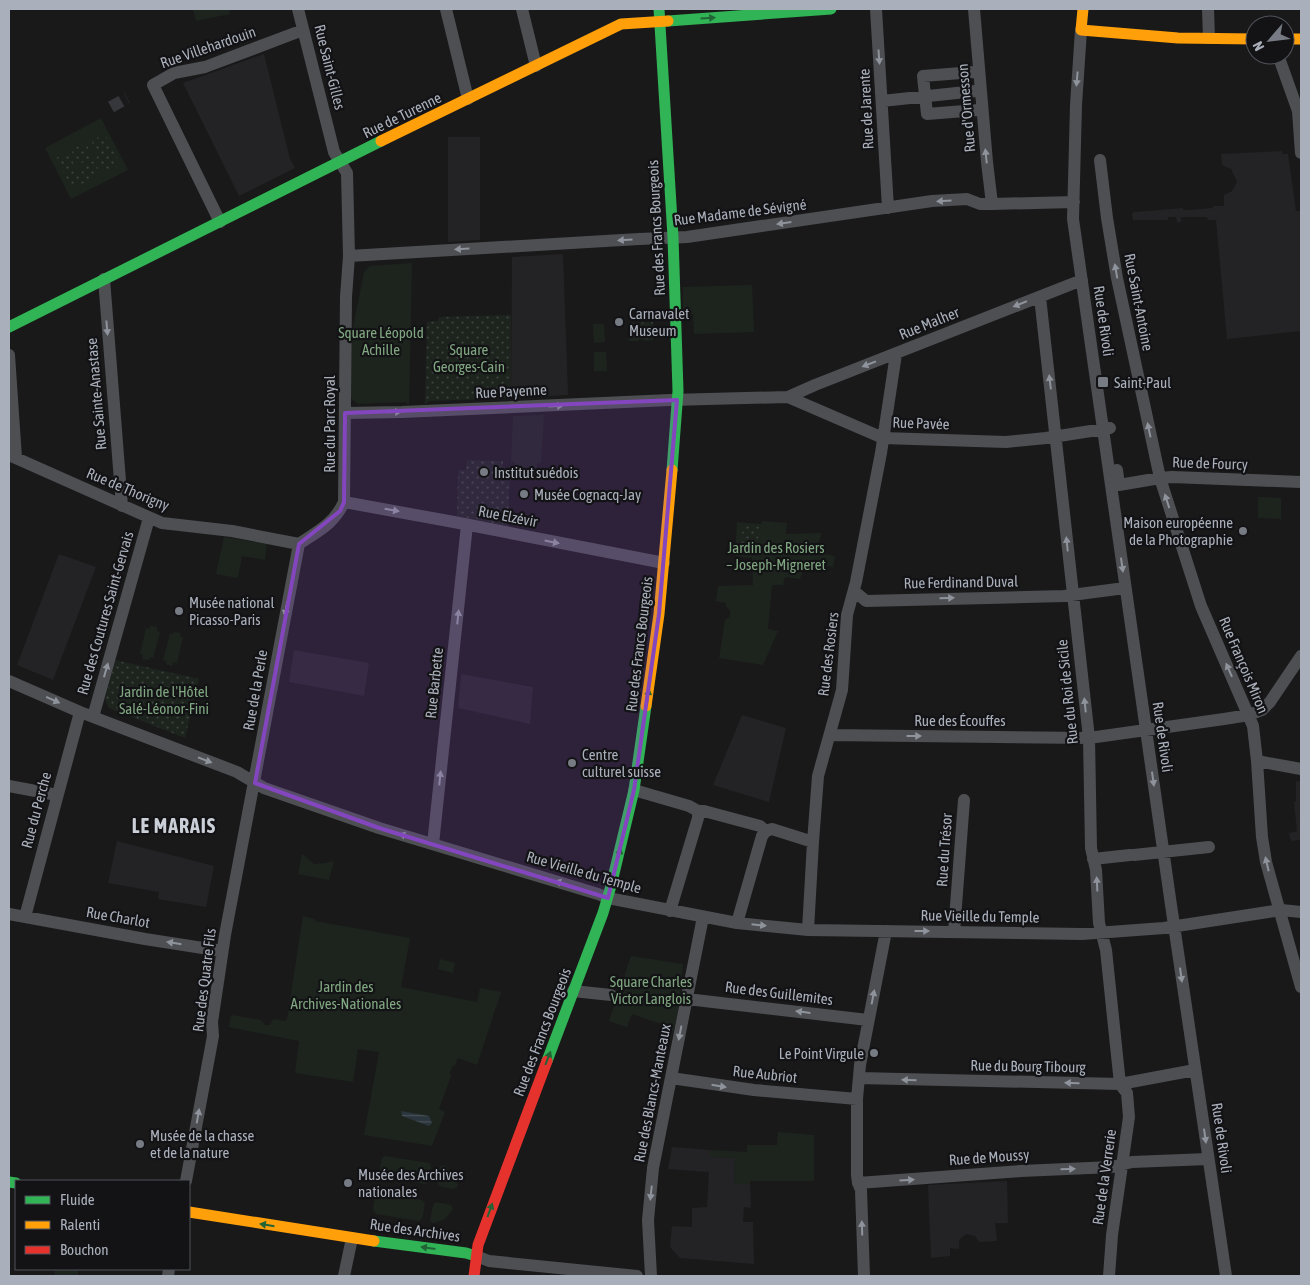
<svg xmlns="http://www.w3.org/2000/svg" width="1310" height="1285" font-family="'Asap Condensed',sans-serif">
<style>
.built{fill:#232326}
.green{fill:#1d241e}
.garden{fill:url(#garden-dots)}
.water{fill:url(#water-rules)}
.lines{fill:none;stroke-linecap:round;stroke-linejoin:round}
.street-tunnel{stroke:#36373a;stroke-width:12;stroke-dasharray:12 6;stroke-linecap:butt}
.street{stroke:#4d4f53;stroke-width:12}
.fast{stroke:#30b455;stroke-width:11}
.slow{stroke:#ff9f0a;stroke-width:11}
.jam{stroke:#e5322d;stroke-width:11}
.oneway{fill:#226436}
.oneway2{fill:#8e939c}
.marked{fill:#8446be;fill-opacity:0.2;stroke:#8446be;stroke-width:4;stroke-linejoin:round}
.poi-dot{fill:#777b83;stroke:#131316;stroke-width:2}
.labels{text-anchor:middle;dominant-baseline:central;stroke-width:4.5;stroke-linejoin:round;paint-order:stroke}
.street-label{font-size:15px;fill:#aab0bb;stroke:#131316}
.poi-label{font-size:15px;fill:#aab0bb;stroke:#131316;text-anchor:start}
.park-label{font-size:15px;fill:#80a781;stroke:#131316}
.district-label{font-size:20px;font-weight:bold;letter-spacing:1px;fill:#cbcfd7;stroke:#131316}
</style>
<defs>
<pattern id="garden-dots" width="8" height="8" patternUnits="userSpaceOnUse" patternTransform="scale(1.25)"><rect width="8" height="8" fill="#1d241e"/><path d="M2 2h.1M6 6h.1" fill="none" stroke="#3b413d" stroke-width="1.8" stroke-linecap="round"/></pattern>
<pattern id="water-rules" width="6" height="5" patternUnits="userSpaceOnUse" patternTransform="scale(1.25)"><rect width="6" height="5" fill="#2b353d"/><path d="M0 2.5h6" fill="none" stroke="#475057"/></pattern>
</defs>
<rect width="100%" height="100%" fill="#19191a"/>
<path class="built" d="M264 54 290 159 295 168 239 196 183 83Z
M448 137H480V240L448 242Z
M1282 151V154H1288L1296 211H1301V331L1227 339 1216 220H1208L1207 217H1181V222H1177L1176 217H1168V220H1133L1132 214 1134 212 1148 211 1183 208V210H1188L1213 208V206H1224V195L1232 191 1237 182 1231 169 1222 165 1221 154Z
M563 254 568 395 511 398 512 257Z
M59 554 96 567 53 680 17 665Z
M294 650 369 663 364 696 289 682Z
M461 674 533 687 530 724 458 708Z
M742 715 786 728 769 802 713 785Z
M1296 781 1301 782V840L1291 841 1289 833 1297 831 1294 802H1296Z
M117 841 214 866 206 907 158 899 159 892 108 883Z
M672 1147 710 1150V1157L735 1158 734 1184H750L751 1208 744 1207 743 1222H753L754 1264 680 1258 670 1247 672 1226 692 1227V1208L707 1207 709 1172 668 1169Z
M1007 1181 1008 1223H995L997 1241 979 1242 975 1236 966 1234 959 1240V1249L950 1248V1256L931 1258 928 1185Z"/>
<path class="green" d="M193 9H229L230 14 196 21Z
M101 118 128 170 71 199 45 148Z
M412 263 409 405 405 402 358 404 351 398V338L364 272 370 266Z
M752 285 754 332 694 334 693 314H683V287Z
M593 324H604L605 342 594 343Z
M594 352H606L607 371H594Z
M544 415 541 463 537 464 536 473 515 472V462H511L513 416Z
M1258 497 1281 498V519L1258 518Z
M762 521 787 523 786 534 822 533 815 552 835 556 833 567 810 562 806 563 800 579 785 577 783 585H772L768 629 778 631 763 665 719 658 725 620 730 617V611L726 606V603L716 601 718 586 753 585 752 558 735 556 737 522 761 524Z
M224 537 267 544 265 560 242 556 238 578 216 574Z
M150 626 157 627V631L160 632 153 658 150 657 149 660 142 659 143 655 140 654 146 628 150 629Z
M174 632 181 633 180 637H183L177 663 173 662 172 666 166 664 167 661 163 660 170 634H173Z
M302 854 314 864 326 863 334 861 329 880 298 874Z
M303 916 315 919V921L410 938 401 987 477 1002 480 988 501 992 477 1065 458 1058 455 1065 452 1067 450 1072 451 1076 439 1109 445 1112 432 1146 364 1135 379 1052 358 1049 353 1082 295 1073 299 1041 229 1027 231 1015 261 1020 265 1025H270L273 1019 285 1021 287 1019Z
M631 956 683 964 678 1014 670 1043 663 1042 668 1028 666 1026 632 1014 627 1027 609 1021Z
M440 959 455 963 453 973 438 969Z
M778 1132 814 1135V1181H750V1184H734L735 1158 710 1157V1150L747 1152V1145H777Z
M385 1156 429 1163 431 1166 429 1181 425 1184 382 1177 379 1173 382 1158Z
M443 1165 454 1174 458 1186 454 1189 439 1186 437 1182 439 1168Z
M379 1193 422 1200 425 1204 422 1219 419 1221 376 1214 373 1210 375 1195Z
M436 1202 451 1205 453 1209 445 1219 433 1223 430 1220 433 1205Z
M55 1269 78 1270V1276H54Z"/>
<path class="garden" d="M102 135 106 136 119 162V166L107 171 106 169 103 170 90 144 93 143 92 141Z
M86 143 93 157 82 163 77 161 71 150Z
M68 152 74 164 71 169 63 172 56 158Z
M94 161 101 174 87 182 81 171 84 166Z
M73 171 79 173 84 183 72 189 65 175Z
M509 315 511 316V398L430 401 425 404 427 322 438 321 439 317Z
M653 322V340L646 341 641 339 637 341H629L628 323Z
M467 460 503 461V472H510L508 526 457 516 458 470H466Z
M743 526 759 527 757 547 741 546Z
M115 660 199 679 185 738 109 708 105 700Z"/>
<path class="water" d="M401 1111 429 1116 432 1123 429 1126 402 1116Z"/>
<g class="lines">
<path class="street-tunnel" d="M111 107 127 98"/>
<path class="street" d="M298 9 334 152 347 173 349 256 346 297 344 502C334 524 318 531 299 544
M446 9 468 99
M522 9 536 66
M876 9 888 208
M974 9 987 162 992 204
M1208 9 1209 38
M1081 30 1076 105 1073 219 1171 905 1226 1276
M1278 55 1298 111 1301 153
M974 72 923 76 927 114 977 110
M882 101 975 91
M1100 160 1107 218 1117 278 1160 478 1201 606 1253 726 1257 761 1262 837 1266 862 1301 987
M220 222 153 85 174 73 205 67 303 30
M349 256 639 239 687 237 932 201 967 199 980 204H992L1074 202
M104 279 122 506
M1040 297 1089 738 1091 848 1096 870 1099 923 1106 950 1120 1084
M9 355 16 458
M788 397 815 385 1082 280
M345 413 402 412 670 400 788 397 883 438 1006 442 1046 438 1110 428
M9 455 162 523 232 531 299 544
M1117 470 1119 485 1160 478 1172 477 1301 482
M344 502 454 522 664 563
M854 591 866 601 1064 596 1125 588
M9 681 80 712 237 772 264 788 379 828 598 894 608 898 737 923 808 930 1082 934 1164 928 1281 910 1301 912
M93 717 149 518
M830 735 1089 738 1224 719 1249 715 1262 710 1270 702 1301 656
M1257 761 1301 769
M9 786 57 795
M634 790 689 806 698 811H704L760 826 766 831
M766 831 772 829 813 842
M433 844 467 525
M1134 855 1209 847
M1093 859 1130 855
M670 911 698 818V811
M9 914 145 939 222 951
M25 917 80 712
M737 923 762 836 766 831
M808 930 813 842 818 776 842 690 847 615 856 582 881 453 896 354
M954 932 964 800
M573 991 611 995
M687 999 868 1020
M671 1078 754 1090 857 1099
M859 1078 1120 1084 1195 1070
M186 1181 213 1036 212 1022 225 935 299 544
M858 1183 1021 1171 1112 1167 1132 1162 1208 1159
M476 1256 489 1261 637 1276
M168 1276 169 1269
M344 1276 352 1238
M651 1276 648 1220 653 1168 703 917
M864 1276 861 1190 858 1183 857 1175V1099L860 1065 886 931
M1109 1276 1112 1235 1129 1117 1127 1093 1120 1084"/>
<path class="fast" d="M659 9 673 237 678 391 672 470
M668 21 831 9
M9 327 381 141
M547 1061 603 913 611 886 634 790 646 706
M9 1182 16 1183
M374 1241 466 1253 476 1256"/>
<path class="slow" d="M1083 9 1081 30 1178 38 1255 39
M1285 39H1301
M381 141 621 24 668 21
M646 706 659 614 672 470
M189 1212 374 1241"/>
<path class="jam" d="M474 1276 478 1245 547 1061"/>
</g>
<defs><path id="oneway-solid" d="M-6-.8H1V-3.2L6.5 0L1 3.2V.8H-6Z" transform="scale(1.25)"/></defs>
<g class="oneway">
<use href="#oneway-solid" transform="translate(708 18) rotate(-4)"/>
<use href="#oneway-solid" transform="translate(648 696) rotate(-82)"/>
<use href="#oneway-solid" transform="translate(619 855) rotate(-76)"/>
<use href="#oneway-solid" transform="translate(548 1058) rotate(-69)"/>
<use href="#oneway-solid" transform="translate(490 1210) rotate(-70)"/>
<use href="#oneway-solid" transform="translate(267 1225) rotate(-171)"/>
<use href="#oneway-solid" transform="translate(428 1248) rotate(-172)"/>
</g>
<g class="oneway2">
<use href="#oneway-solid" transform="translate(879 57) rotate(86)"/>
<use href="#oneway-solid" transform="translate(1077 79) rotate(95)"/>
<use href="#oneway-solid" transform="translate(986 156) rotate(-96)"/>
<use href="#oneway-solid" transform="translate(944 201) rotate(176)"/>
<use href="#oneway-solid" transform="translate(784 223) rotate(172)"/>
<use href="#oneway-solid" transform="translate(625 240) rotate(177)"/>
<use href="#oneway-solid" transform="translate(462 249) rotate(177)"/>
<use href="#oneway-solid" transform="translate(1116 271) rotate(-100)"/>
<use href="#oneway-solid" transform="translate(1020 304) rotate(158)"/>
<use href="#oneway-solid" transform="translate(107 328) rotate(85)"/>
<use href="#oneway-solid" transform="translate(869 364) rotate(159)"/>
<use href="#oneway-solid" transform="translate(1050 382) rotate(-97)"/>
<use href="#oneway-solid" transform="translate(556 406) rotate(-3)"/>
<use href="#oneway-solid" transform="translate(394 412) rotate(-1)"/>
<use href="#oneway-solid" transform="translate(1149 430) rotate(-102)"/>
<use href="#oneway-solid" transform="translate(1167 501) rotate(-108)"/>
<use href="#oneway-solid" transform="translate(392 510) rotate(10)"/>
<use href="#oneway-solid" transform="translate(552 542) rotate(11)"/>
<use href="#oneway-solid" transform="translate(1067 544) rotate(-96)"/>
<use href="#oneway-solid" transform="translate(1122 565) rotate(82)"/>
<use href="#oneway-solid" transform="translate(947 598) rotate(-1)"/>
<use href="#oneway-solid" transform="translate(286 609) rotate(100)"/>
<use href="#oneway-solid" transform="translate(458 617) rotate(-84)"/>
<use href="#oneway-solid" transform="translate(106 670) rotate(-74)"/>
<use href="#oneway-solid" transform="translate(1229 670) rotate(-114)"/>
<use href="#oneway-solid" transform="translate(53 700) rotate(24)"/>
<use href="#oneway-solid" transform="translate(1085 705) rotate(-96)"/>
<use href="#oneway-solid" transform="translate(914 736)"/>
<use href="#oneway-solid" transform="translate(205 760) rotate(21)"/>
<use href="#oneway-solid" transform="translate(440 778) rotate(-84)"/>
<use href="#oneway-solid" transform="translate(1153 779) rotate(82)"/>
<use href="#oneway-solid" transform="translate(406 836) rotate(-163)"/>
<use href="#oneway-solid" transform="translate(1267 864) rotate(-103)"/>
<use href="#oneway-solid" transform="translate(562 883) rotate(-163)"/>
<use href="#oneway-solid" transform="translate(1097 884) rotate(-93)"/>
<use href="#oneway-solid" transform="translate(759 925) rotate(6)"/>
<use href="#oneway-solid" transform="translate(922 931)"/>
<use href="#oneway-solid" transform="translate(174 943) rotate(-171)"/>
<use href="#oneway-solid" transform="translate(1181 975) rotate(82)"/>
<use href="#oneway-solid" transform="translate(873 997) rotate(-79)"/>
<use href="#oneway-solid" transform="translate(803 1012) rotate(-173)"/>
<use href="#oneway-solid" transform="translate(680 1033) rotate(101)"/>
<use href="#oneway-solid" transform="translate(909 1080) rotate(-178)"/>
<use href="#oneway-solid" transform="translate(1072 1083) rotate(-178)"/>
<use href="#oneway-solid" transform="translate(719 1086) rotate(9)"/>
<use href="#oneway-solid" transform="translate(198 1116) rotate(-80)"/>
<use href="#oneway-solid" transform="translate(1205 1136) rotate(82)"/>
<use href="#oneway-solid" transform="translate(1068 1169) rotate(-2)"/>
<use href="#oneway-solid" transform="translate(907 1180) rotate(-4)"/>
<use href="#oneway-solid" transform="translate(651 1193) rotate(96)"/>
<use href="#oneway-solid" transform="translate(862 1228) rotate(-92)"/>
</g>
<path class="marked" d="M677 400 659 614 634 790 608 898 379 828 255 783 299 544 340 511 344 502 345 413Z"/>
<g class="poi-dot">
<circle cx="619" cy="322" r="5"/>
<rect x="1097" y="376" width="12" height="12" rx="2.5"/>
<circle cx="484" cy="472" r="5"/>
<circle cx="524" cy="494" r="5"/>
<circle cx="1243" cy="531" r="5"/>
<circle cx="179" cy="611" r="5"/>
<circle cx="572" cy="763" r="5"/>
<circle cx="874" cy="1053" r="5"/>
<circle cx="140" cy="1144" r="5"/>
<circle cx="348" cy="1183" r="5"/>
</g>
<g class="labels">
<g class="street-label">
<text transform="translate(208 47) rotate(-19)">Rue Villehardouin</text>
<text transform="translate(330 67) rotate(76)">Rue Saint-Gilles</text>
<text transform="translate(966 108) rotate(-95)">Rue d'Ormesson</text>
<text transform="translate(866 109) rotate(-93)">Rue de Jarente</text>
<text transform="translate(402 115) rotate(-26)">Rue de Turenne</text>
<text transform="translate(740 212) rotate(-7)">Rue Madame de Sévigné</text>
<text transform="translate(656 228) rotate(-93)">Rue des Francs Bourgeois</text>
<text transform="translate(1139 302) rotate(79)">Rue Saint-Antoine</text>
<text transform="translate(1104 321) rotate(82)">Rue de Rivoli</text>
<text transform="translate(929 323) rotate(-22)">Rue Malher</text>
<text transform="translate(511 391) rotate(-3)">Rue Payenne</text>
<text transform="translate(96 394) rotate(-95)">Rue Sainte-Anastase</text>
<text transform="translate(921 423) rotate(2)">Rue Pavée</text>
<text transform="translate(329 424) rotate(-90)">Rue du Parc Royal</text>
<text transform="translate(1210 463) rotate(2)">Rue de Fourcy</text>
<text transform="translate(128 489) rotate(23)">Rue de Thorigny</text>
<text transform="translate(508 516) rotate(11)">Rue Elzévir</text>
<text transform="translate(961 582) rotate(-1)">Rue Ferdinand Duval</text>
<text transform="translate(105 613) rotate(-74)">Rue des Coutures Saint-Gervais</text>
<text transform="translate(639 644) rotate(-83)">Rue des Francs Bourgeois</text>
<text transform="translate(828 654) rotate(-83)">Rue des Rosiers</text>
<text transform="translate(1244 665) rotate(67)">Rue François Miron</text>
<text transform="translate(434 683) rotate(-84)">Rue Barbette</text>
<text transform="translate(255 690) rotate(-80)">Rue de la Perle</text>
<text transform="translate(1067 692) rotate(-96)">Rue du Roi de Sicile</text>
<text x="960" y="720">Rue des Écouffes</text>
<text transform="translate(1163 737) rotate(82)">Rue de Rivoli</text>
<text transform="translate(36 810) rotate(-75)">Rue du Perche</text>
<text transform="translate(944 850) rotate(-86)">Rue du Trésor</text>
<text transform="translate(584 872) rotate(16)">Rue Vieille du Temple</text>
<text transform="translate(980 916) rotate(1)">Rue Vieille du Temple</text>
<text transform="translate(118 917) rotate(10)">Rue Charlot</text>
<text transform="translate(204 980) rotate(-83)">Rue des Quatre Fils</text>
<text transform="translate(779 993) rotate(7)">Rue des Guillemites</text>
<text transform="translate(542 1032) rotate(-69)">Rue des Francs Bourgeois</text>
<text transform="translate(1028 1066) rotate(1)">Rue du Bourg Tibourg</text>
<text transform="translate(765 1074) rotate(6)">Rue Aubriot</text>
<text transform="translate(652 1093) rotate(-79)">Rue des Blancs-Manteaux</text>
<text transform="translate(1222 1138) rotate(82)">Rue de Rivoli</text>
<text transform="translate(989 1157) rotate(-4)">Rue de Moussy</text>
<text transform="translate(1104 1177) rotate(-82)">Rue de la Verrerie</text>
<text transform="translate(415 1230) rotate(8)">Rue des Archives</text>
</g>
<g class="poi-label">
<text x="629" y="313">Carnavalet<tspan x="629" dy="17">Museum</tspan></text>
<text x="1114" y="382">Saint-Paul</text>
<text x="494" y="472">Institut suédois</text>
<text x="534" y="494">Musée Cognacq-Jay</text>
<text x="1233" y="522" text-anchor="end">Maison européenne<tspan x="1233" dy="17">de la Photographie</tspan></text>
<text x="189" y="602">Musée national<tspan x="189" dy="17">Picasso-Paris</tspan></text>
<text x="582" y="754">Centre<tspan x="582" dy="17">culturel suisse</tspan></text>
<text x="864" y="1053" text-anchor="end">Le Point Virgule</text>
<text x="150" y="1135">Musée de la chasse<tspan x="150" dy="17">et de la nature</tspan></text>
<text x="358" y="1174">Musée des Archives<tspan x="358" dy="17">nationales</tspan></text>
</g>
<g class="park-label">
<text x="381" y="332">Square Léopold<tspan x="381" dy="17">Achille</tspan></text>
<text x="469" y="349">Square<tspan x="469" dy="17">Georges-Cain</tspan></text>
<text x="776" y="547">Jardin des Rosiers<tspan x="776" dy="17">– Joseph-Migneret</tspan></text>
<text x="164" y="691">Jardin de l'Hôtel<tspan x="164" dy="17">Salé-Léonor-Fini</tspan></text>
<text x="651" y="981">Square Charles<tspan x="651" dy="17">Victor Langlois</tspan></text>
<text x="346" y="986">Jardin des<tspan x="346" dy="17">Archives-Nationales</tspan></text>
</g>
<g class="district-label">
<text x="174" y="825">LE MARAIS</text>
</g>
</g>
<rect width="1310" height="1285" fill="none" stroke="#aab0bb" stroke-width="20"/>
<rect x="15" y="1180" width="175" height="90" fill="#131316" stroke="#4f5258"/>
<rect x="25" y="1196" width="25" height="8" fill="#30b455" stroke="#4f5258"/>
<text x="60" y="1205" font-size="15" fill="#aab0bb">Fluide</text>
<rect x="25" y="1221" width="25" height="8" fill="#ff9f0a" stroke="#4f5258"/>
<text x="60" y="1230" font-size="15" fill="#aab0bb">Ralenti</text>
<rect x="25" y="1246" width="25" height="8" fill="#e5322d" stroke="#4f5258"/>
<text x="60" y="1255" font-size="15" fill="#aab0bb">Bouchon</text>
<g transform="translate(1270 40) rotate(242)"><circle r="24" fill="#131316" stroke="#4f5258"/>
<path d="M0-4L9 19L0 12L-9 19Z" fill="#777b83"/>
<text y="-8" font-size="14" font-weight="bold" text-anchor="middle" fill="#aab0bb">N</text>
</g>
</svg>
